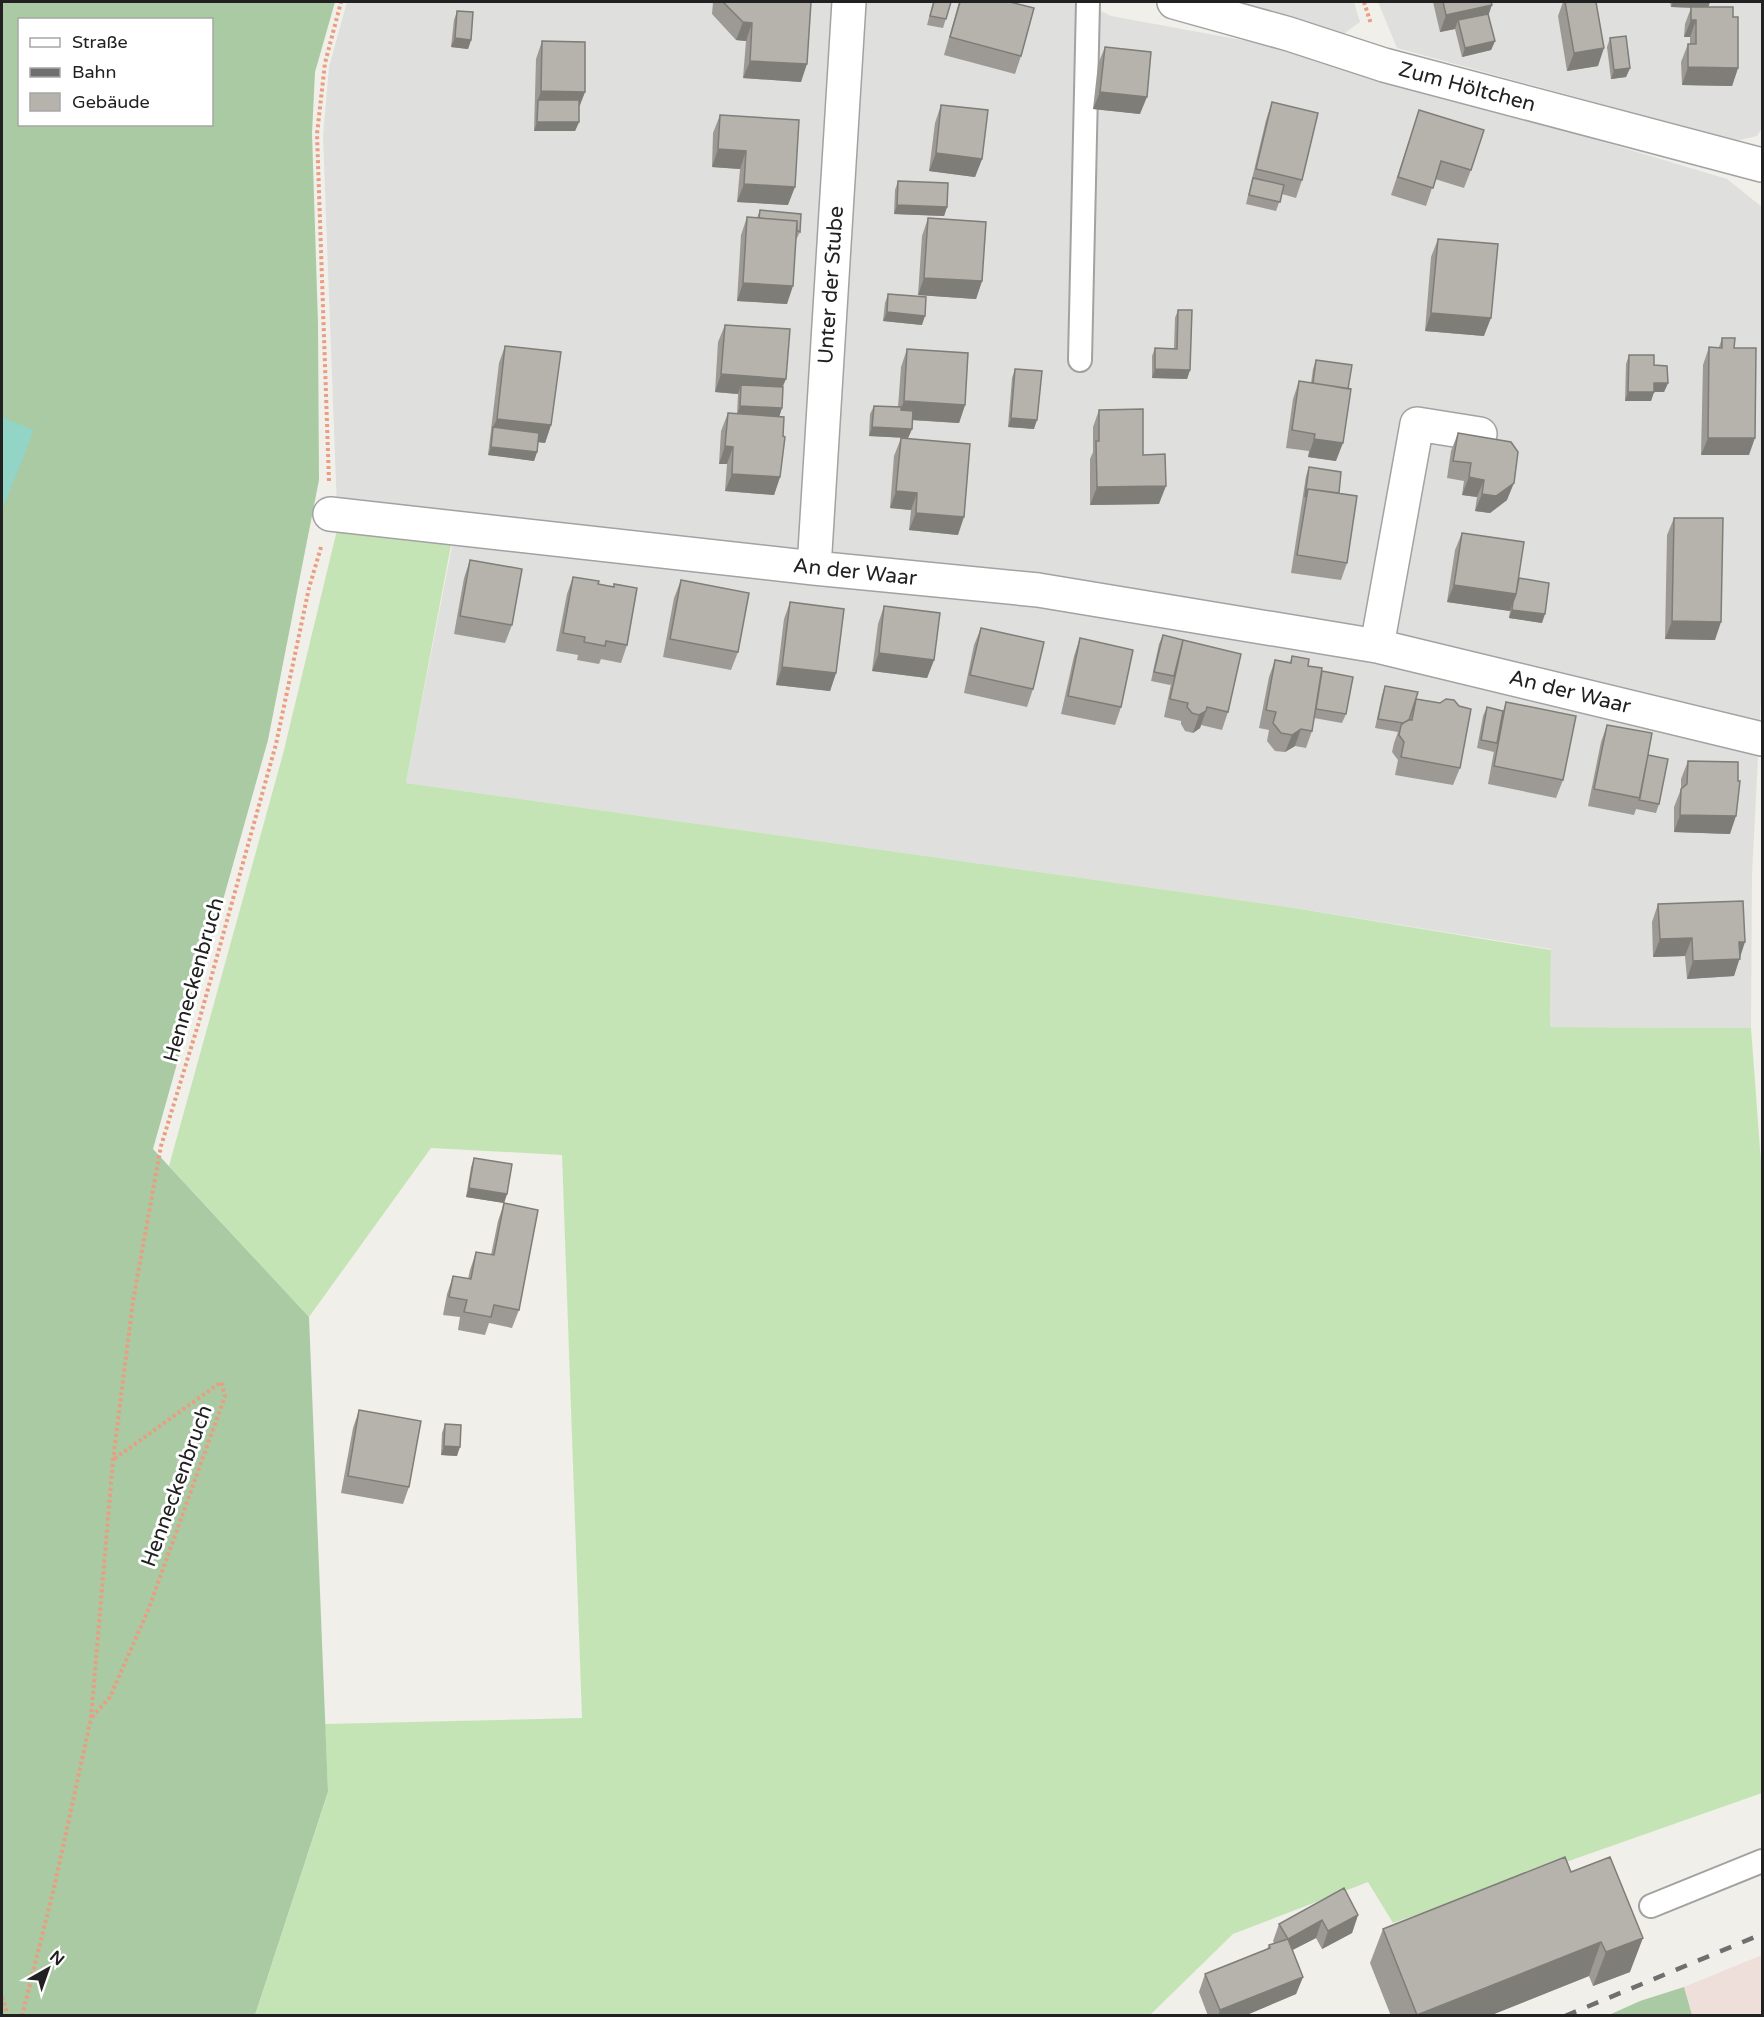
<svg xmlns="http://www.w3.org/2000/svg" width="1764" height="2017" font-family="'Varela Round',sans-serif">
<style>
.residential{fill:#dfdfde}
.commercial{fill:#efdfdb}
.grass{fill:#c5e4b6}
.forest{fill:#a9caa3;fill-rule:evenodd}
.pitch{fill:#92d5c6}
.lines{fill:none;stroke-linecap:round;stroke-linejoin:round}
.lane-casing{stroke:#a2a2a2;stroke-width:26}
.street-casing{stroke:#a2a2a2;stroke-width:36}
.path{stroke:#ea9d81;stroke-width:4;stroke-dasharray:3 3;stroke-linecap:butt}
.lane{stroke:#fff;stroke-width:22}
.street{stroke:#fff;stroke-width:33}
.rail{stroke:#6f6f6f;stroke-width:4.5;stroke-dasharray:12 12;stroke-linecap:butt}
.wall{fill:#9d9994}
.shaded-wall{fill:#7f7d78}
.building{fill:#b6b2ac;stroke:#7f7d78;stroke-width:1.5}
.labels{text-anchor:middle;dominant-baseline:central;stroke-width:6;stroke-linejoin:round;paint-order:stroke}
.street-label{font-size:21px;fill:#212121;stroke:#fff}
</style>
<rect width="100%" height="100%" fill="#f0efe9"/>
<path class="residential" d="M347 2H1083L1111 16 1297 50 1727 179 1762 207V679L1752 875 1751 1028 1550 1027 1551 949 1288 907 406 783 458 515 337 509 323 136 329 67Z
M1218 2H1354L1360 22 1342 35Z
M1378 2H1762V128L1757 136 1736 141 1397 48Z"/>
<path class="commercial" d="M1762 1955V2015H1692L1684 1987Z"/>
<path class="grass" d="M337 530 451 545 406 783 1288 907 1551 950 1550 1027 1751 1028 1762 1176V1793L1393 1923 1368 1882 1233 1934 1150 2015H255L328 1793 325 1724 582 1718 562 1155 431 1148 309 1317 169 1166 283 754Z"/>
<path class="forest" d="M2 2H335L315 72 312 133 318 324 319 480 268 740 153 1149 309 1317 328 1792 255 2015 2 2016ZM20 20H212V124H20Z
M1684 1987 1692 2015H1609L1640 2001Z"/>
<path class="pitch" d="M2 417 34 430 2 510Z"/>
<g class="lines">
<defs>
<path id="lane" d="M1080 360 1088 2
M1651 1906 1762 1861"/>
<path id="street" d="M1174 2 1289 34 1384 65 1762 165
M330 514 814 568 1038 590 1377 646 1762 739
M814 568 849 2
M1377 646 1417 424 1480 434"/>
</defs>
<use href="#lane" class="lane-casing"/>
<use href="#street" class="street-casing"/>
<path class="path" d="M1364 2 1371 24
M329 481 317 134 325 63 341 2
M92 1717 110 1697 149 1608 225 1396 221 1382 114 1459
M2 1997 8 2016
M22 2016 54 1888 91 1718 113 1460 133 1301 161 1146 198 1025 276 744 309 588 321 547"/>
<use href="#lane" class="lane"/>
<use href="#street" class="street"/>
<path class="rail" d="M1565 2016 1762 1934"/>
</g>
<path class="wall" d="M713 2H811L801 82 743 78 746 41 736 40 712 14Z
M933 2H951L943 28 927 25Z
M959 2H1010L1021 56 1015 74 944 55Z
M1433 2H1491L1488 15 1495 41 1491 50 1462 57 1455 29 1440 32Z
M1563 2H1596L1598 66 1567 71 1558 16Z
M1670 2H1710L1708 7 1733 17 1738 68 1732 86 1682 85 1681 62 1688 44H1690V37H1684L1685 24 1691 8 1671 7Z
M457 11 471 40 468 49 451 47 454 20Z
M1610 38 1630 68 1626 77 1611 79 1607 47Z
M542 41 585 92 579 108V122L575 131H534L536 59Z
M1105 47 1140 114 1093 109 1098 64Z
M1272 102 1302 180 1296 198 1282 194 1276 211 1246 204 1266 120Z
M941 105 982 159 975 177 929 171 935 123Z
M1419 110 1471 170 1464 188 1435 179 1426 206 1391 195Z
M720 115 788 205 737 202 740 169 712 167 713 133Z
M898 181 947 207 944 216 894 214 895 190Z
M760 210 800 232 796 240 787 304 737 301 741 235 747 217 757 218Z
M928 218 982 281 976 299 918 295 922 236Z
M1438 239 1484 336 1425 331 1431 257Z
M888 294 922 325 883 321 885 303Z
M1178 310 1190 370 1187 379 1152 378V356L1155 348H1174L1175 318Z
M725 325 782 408 779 417 780 477 774 495 725 491 727 464H719L721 431 728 413 737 414 738 394 715 392 718 342Z
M1722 338 1734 348 1749 455H1701L1703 365 1709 347H1719Z
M505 346 551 425 545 443 538 442 537 452 534 461 488 455 499 363Z
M907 349 965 405 959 423 912 420V429L908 438 869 436 870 414 874 406 898 407 901 367Z
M1629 355 1668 383 1664 392H1654L1651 401H1625L1626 364Z
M1316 360 1336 461 1308 457 1309 451 1286 448 1293 399 1299 381 1311 383 1313 369Z
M1015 369 1034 429 1008 427 1012 378Z
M1099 410 1143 455 1159 504 1090 505V459L1093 452V427Z
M1458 433 1507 500 1490 513 1475 511 1477 497 1462 495 1464 481 1447 478 1451 451Z
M901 438 958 535 909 530 911 510 890 508 894 456Z
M1309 467 1339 493 1347 563 1341 580 1291 573 1306 476Z
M1674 518 1715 640 1665 639 1667 535Z
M1462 533 1519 578 1542 623 1509 618 1510 611 1447 602 1455 550Z
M470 560 512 625 505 643 454 634 464 578Z
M573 577 598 584 613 587 614 584 627 645 621 663 601 659 599 664 577 660 578 655 556 651 567 594Z
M681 580 738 652 731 670 663 657 674 598Z
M790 602 836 673 830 691 776 685 784 619Z
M884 606 934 660 927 678 872 671 878 624Z
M981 628 1033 689 1027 707 964 693 974 645Z
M1163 635 1228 712 1222 730 1201 725 1200 728 1193 733 1185 731 1181 724V721L1164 717 1171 684 1170 685 1151 681 1159 644Z
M1080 638 1121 707 1115 725 1061 714 1074 656Z
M1292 656 1308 666 1322 671 1346 714 1342 723 1314 718 1312 731 1306 748 1295 746 1285 752 1275 751 1267 741 1269 730 1259 728 1269 677 1275 660 1290 662Z
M1385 686 1416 699 1460 768 1453 785 1395 775 1398 760 1392 752 1394 743 1398 732 1375 728 1382 695Z
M1506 702 1563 780 1556 798 1488 784 1494 751V752L1477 748 1483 716 1487 707 1503 711Z
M1607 725 1648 755 1659 804 1656 813 1636 809 1634 815 1588 806 1601 742Z
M1688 761 1730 834 1674 832V807L1681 789V779Z
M1658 904 1740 956 1734 976 1687 979 1685 956 1653 957 1652 922Z
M474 1158 507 1194 504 1203 466 1197 471 1167Z
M504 1203 519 1310 512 1328 489 1323 485 1335 458 1330 460 1317 443 1315 447 1294 453 1276 468 1279 470 1270 476 1252 491 1255 498 1221Z
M359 1410 409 1487 403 1504 341 1493 353 1428Z
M445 1424 457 1456 441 1455 442 1433Z
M1571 1872 1630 1972 1593 1986 1589 1976 1489 2016H1391L1370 1963 1383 1929Z
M1358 1915 1352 1933 1322 1949 1316 1938 1292 1950 1303 1977 1296 1994 1244 2016H1208L1199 1992 1205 1974 1267 1949 1269 1945 1274 1943 1273 1941 1279 1924Z"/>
<path class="shaded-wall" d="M1673 2H1710L1708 8 1671 7Z
M1492 5 1486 22 1458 20 1455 29 1440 32 1446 15Z
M1691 20H1696L1690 37H1684Z
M743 22 752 23 746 41 736 40Z
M455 38 471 40 468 49 451 47Z
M1495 41 1491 50 1462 57 1465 48Z
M1604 48 1598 66 1567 71 1574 53Z
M750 61 807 64 801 82 743 78Z
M1688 67 1738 68 1732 86 1682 85Z
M1630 68 1626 77 1611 79 1614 70Z
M541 91 585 92 578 109 538 100Z
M1100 92 1147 97 1140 114 1093 109Z
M537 122H579L575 131H534Z
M718 149 746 151 740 169 712 167Z
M936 153 982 159 975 177 929 171Z
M744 184 795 187 788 205 737 202Z
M897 205 947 207 944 216 894 214Z
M924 278 982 281 976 299 918 295Z
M743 283 793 286 787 304 737 301Z
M887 312 925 316 922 325 883 321Z
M1431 313 1491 318 1484 336 1425 331Z
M1155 369 1190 370 1187 379 1152 378Z
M721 374 786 379 779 396 741 385 738 394 715 392Z
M1654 383H1668L1664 392H1651Z
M1628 392H1654L1651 401H1625Z
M904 401 965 405 959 423 897 419Z
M740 406 782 408 779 417 737 415Z
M1011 418 1037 420 1034 429 1008 427Z
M497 419 551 425 545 443 492 436 493 427Z
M872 427 912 429 908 438 869 436Z
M1708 438H1755L1749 455H1701Z
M1314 439 1343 443 1336 461 1308 457Z
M725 446 733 447 727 464H719Z
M491 447 537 452 534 461 488 455Z
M732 474 780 477 774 495 725 491Z
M1469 477 1484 480 1477 497 1462 495Z
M1514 483 1507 500 1490 513 1475 511 1482 494Z
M1166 486 1159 504 1090 505 1097 487Z
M896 491 917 493 911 510 890 508Z
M916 513 964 517 958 535 909 530Z
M1454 585 1516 594 1510 611 1447 602Z
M1512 610 1545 614 1542 623 1509 618Z
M1672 621 1721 622 1715 640 1665 639Z
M879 653 934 660 927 678 872 671Z
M782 667 836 673 830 691 776 685Z
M1206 711 1200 728 1193 733 1199 715Z
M1301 729 1295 746 1285 752 1292 735Z
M1680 815 1736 816 1730 834 1674 832Z
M1692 938 1685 956 1653 957 1660 939Z
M1739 942H1745L1734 976 1687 979 1693 961Z
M469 1188 507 1194 504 1203 466 1197Z
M444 1446 460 1447 457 1456 441 1455Z
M1358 1915 1352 1933 1322 1949 1328 1931Z
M1322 1920 1316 1938 1281 1956 1288 1939Z
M1643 1938 1630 1972 1593 1986 1606 1952Z
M1601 1942 1589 1976 1489 2016H1416Z
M1303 1977 1296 1994 1244 2016H1218L1220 2010Z"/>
<path class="building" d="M723 2H811L807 64 750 61 752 23 743 22Z
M934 2H951L946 19 930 16Z
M960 2H1010L1034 8 1021 56 950 37Z
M1443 2H1491L1492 5 1446 15Z
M1565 2H1596L1604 48 1574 53Z
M1691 7H1733V17H1738V68L1688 67V44H1696V20H1691Z
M457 11 473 12 471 40 455 38Z
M1488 14 1495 41 1465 48 1458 20Z
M1626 36 1630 68 1614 70 1610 38Z
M542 41 585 42V92L541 91Z
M1105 47 1151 52 1147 97 1100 92Z
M538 100H579V122H537Z
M1272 102 1318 113 1302 180 1256 169Z
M941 105 988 110 982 159 936 153Z
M1419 110 1484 130 1471 170 1441 161 1433 188 1398 177Z
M720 115 799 120 795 187 744 184 746 151 718 149Z
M1253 178 1284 185 1280 202 1249 195Z
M898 181 948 183 947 207 897 205Z
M760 210 801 214 800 232 797 230V221L759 218Z
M747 217 797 221 793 286 743 283Z
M928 218 986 222 982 281 924 278Z
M1438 239 1498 244 1491 318 1431 313Z
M888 294 926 297 925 316 887 312Z
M1178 310H1192L1190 370 1155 369V348L1177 349Z
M725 325 790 329 786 379 721 374Z
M1722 338H1735L1734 348H1756L1755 438H1708L1709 347 1722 348Z
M505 346 561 352 551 425 497 419Z
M907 349 968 353 965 405 904 401Z
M1629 355H1654V365L1667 366 1668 383H1654V392H1628Z
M1316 360 1352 365 1348 389 1313 383Z
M1015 369 1042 371 1037 420 1011 418Z
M1299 381 1351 389 1343 443 1314 439 1315 434 1292 430Z
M741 385 783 387 782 408 740 406Z
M874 406 901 407V410L913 411 912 429 872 427Z
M1143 409V455L1165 454 1166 486 1097 487 1096 441H1099V410Z
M728 413 784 417 783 436 785 437 780 477 732 474 733 447 725 446Z
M493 427 539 433 537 452 491 447Z
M1458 433 1511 442 1518 452 1514 483 1496 496 1482 494 1484 480 1469 477 1471 463 1453 461Z
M901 438 970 444 964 517 916 513 917 493 896 491Z
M1309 467 1341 472 1339 493 1308 489 1305 497Z
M1308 489 1357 496 1347 563 1297 555Z
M1674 518H1723L1721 622 1672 621Z
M1462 533 1524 542 1516 594 1454 585Z
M470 560 522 569 512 625 460 616Z
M573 577 599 581 598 584 614 587V584L637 588 627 645 606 641 605 646 584 642 585 637 563 633Z
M1519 578 1549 583 1545 614 1512 610 1513 602 1516 594Z
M681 580 749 593 738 652 670 639Z
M790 602 844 609 836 673 782 667Z
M884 606 940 613 934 660 879 653Z
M981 628 1044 642 1033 689 970 675Z
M1163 635 1183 640 1174 676 1154 672Z
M1080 638 1133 650 1121 707 1068 696Z
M1183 640 1241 654 1228 712 1207 707 1206 711 1199 715 1192 713 1187 707 1188 703 1170 699Z
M1292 656 1309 659 1308 666 1322 668 1312 731 1301 729 1292 735 1281 733 1273 723 1276 712 1266 710 1275 660 1291 663Z
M1322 671 1353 677 1346 714 1316 709Z
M1385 686 1418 692 1409 720 1403 723 1378 719Z
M1416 699 1440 703 1446 699 1454 700 1459 706 1471 709 1460 768 1401 757 1404 742 1399 735 1401 725 1408 720H1412Z
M1506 702 1576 716 1563 780 1494 766Z
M1487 707 1503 711 1497 743 1481 740Z
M1607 725 1652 733 1640 798 1594 789Z
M1648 755 1668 759 1659 804 1639 800Z
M1688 761 1738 762V781H1740L1736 816 1680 815 1681 789 1687 784Z
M1743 901 1745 942H1739L1740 959 1693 961 1692 938 1660 939 1658 904Z
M474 1158 512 1164 507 1194 469 1188Z
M504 1203 538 1210 519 1310 494 1305 491 1317 464 1312 467 1300 449 1297 453 1276 471 1279 476 1252 494 1255Z
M359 1410 421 1421 409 1487 348 1476Z
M445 1424 461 1425 460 1447 444 1446Z
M1565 1857 1571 1872 1610 1857 1643 1938 1606 1952 1601 1942 1417 2015 1383 1929Z
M1344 1888 1358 1915 1328 1931 1322 1920 1288 1939 1303 1977 1220 2010 1205 1974 1270 1948 1269 1945 1288 1939 1279 1924Z"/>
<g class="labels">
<g class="street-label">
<text transform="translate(1467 87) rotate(15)">Zum Höltchen</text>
<text transform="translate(831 285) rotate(-86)">Unter der Stube</text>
<text transform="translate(855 572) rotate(6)">An der Waar</text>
<text transform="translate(1570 692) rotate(14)">An der Waar</text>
<text transform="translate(194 980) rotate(-74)">Henneckenbruch</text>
<text transform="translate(177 1486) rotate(-70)">Henneckenbruch</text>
</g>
</g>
<rect width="1764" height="2017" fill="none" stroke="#212121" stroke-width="6"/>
<rect x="18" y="18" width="195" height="108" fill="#ffffff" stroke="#a6a6a6" stroke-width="1.5"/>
<rect x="30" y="38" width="30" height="9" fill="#ffffff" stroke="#a6a6a6" stroke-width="1.5"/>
<text x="72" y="48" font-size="18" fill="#212121">Straße</text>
<rect x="30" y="68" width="30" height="9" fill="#6f6f6f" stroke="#a6a6a6" stroke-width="1.5"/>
<text x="72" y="78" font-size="18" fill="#212121">Bahn</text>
<rect x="30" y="93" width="30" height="18" fill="#b6b2ac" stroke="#a6a6a6" stroke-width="1.5"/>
<text x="72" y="108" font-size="18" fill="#212121">Gebäude</text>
<g transform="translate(48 1969) rotate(40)" stroke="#ffffff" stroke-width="4.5" paint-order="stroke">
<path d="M0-4.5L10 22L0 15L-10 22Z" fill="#212121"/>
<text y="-9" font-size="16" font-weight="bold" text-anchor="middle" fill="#212121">N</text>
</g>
</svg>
